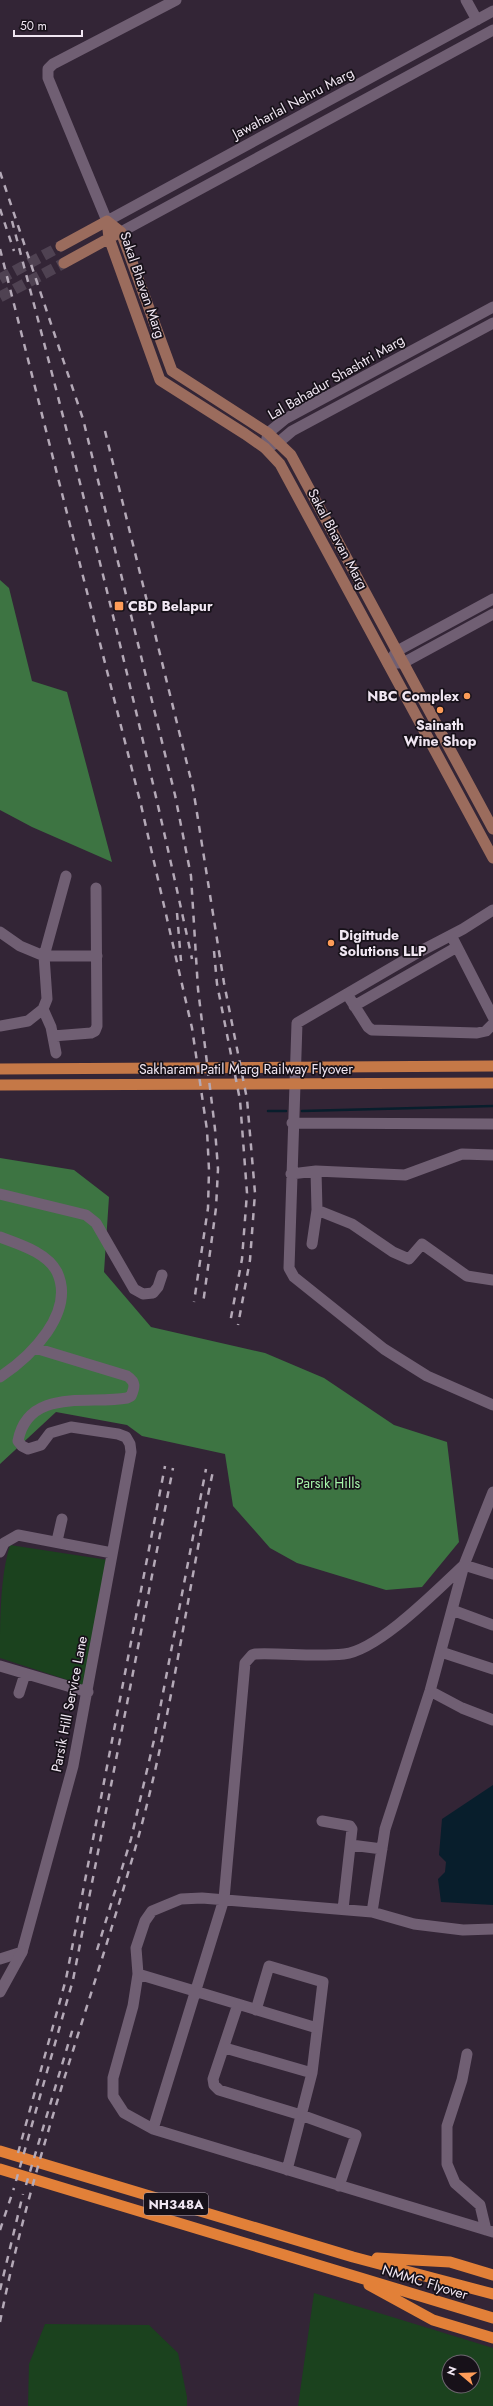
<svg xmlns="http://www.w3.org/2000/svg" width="493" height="2406" font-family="Jost,sans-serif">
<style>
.green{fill:#1b421e;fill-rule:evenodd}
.forest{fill:#3d7442}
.water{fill:#081e2c}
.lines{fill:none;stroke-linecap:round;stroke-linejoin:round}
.stream{stroke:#081e2c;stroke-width:2.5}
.secondary-tunnel{stroke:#4f4252;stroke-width:11;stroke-dasharray:11 5.5;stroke-linecap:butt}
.minor{stroke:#705f73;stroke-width:11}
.tertiary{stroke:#705f73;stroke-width:11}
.secondary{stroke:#9b6c5d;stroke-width:11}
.primary{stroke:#c57847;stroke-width:11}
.trunk{stroke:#e28038;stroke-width:11}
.rail{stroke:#b4a9b7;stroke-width:2.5;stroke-dasharray:7 7;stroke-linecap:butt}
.poi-dot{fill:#fe9c58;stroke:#171119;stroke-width:1.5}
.labels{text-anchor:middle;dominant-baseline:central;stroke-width:3.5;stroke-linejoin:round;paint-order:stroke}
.shield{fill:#171119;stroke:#afa6b1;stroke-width:1}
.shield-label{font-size:13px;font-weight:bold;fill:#f0e6f2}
.street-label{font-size:14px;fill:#f0e6f2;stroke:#171119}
.poi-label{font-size:14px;font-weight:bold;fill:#f0e6f2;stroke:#171119;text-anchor:start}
.park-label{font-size:14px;fill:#a6f4aa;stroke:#171119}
</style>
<rect width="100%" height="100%" fill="#332536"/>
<path class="green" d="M10 1545 108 1560 83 1685 0 1658C0 1622 0 1577 10 1545Z
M314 2293 493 2348V2406H298ZM449 2362H473V2386H449Z
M45 2324 149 2325 178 2353 187 2397V2406H28L29 2364Z"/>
<path class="forest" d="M0 580 9 588 32 681 67 692 112 862 32 827 0 810Z
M0 1158 74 1170 109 1197 104 1272 151 1327 265 1353 324 1378 394 1425 447 1442 459 1542 422 1587 386 1590 297 1563 270 1548 233 1506 225 1454 142 1436 127 1425 56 1412 0 1464Z"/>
<path class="water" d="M493 1785V1905L441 1902 438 1879 445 1872 446 1862 439 1855 442 1819Z"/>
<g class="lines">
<path class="stream" d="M268 1111H286
M302 1111 493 1106"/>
<path class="secondary-tunnel" d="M0 279 61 246
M0 297 64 263"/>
<path class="minor" d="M66 876 44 956H97
M493 910 463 929 417 953 297 1023 289 1268 294 1277 384 1349 427 1376 493 1405
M0 932 20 946 44 956 47 999 43 1009 51 1027 56 1053
M454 941 493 1017
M347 994 368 1027 372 1030 477 1033 486 1031 493 1024
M354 1006 457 947
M0 1026 28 1021 43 1009
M53 1036 91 1033 95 1031 97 1026 96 888
M292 1123 493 1124
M316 1171 317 1210 352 1224 393 1252 409 1259 422 1244 467 1276 493 1280
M291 1174 316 1171 405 1175 462 1154 493 1155
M0 1194 86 1215 96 1223 134 1289 143 1294 153 1293 158 1287 162 1275
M0 1237C18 1244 47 1252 57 1272 76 1313 30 1357 0 1377
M312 1244 317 1210
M57 1541 62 1519
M0 1552 4 1543 18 1535 112 1553
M464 1565 493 1574
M452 1610 493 1625
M441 1652 493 1669
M0 1666 88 1692
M430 1691 462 1708 493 1720
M19 1693 25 1674
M322 1821 350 1826 352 1829 343 1909
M351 1845 382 1849
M372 1912 385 1829 430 1691 464 1565 493 1492
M493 1929 463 1930 414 1924 372 1912 202 1898 181 1899 152 1911 145 1921 136 1948 138 1974 133 2006 113 2078V2096L124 2113 153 2129 493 2232
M0 1959 22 1952 73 1766 131 1452 130 1444 126 1437 118 1434 71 1427 50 1433 41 1445 28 1449 22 1446 18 1441C28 1387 90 1405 127 1398L131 1396C135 1387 136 1382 127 1376L35 1348
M138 1974 317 2028
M238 2004 213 2079 214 2085 219 2090 301 2115 356 2135 339 2186
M256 2010 269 1966 323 1982 312 2073 287 2170
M225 2048 312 2073
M467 2054 462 2080 447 2126V2164L455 2183 480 2205 486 2230
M153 2129 224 1899 245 1663 252 1655 255 1654C285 1653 315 1657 344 1654 379 1650 438 1589 464 1565"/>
<path class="tertiary" d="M176 0 53 64 48 69V78L107 221 493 11
M466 0 477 20
M121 232 493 30
M270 446 279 442 292 431 493 323
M265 448 268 433 285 419 493 307
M388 663 397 651 493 599
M395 663H403L493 614
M0 1992 22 1952"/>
<path class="secondary" d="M107 221 109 238 160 380 245 434 265 448 280 464 493 858
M107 221 121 232 172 371 268 433 291 455 493 829
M61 246 107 221
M64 263 115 235"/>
<path class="primary" d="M0 1069 493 1066
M0 1085 493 1083"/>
<path class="trunk" d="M0 2151 353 2257 493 2294
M0 2169 493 2318
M377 2258 450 2262 493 2275
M369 2285 433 2320 493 2338"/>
<path class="rail" d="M0 172 83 419 175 795 191 876 198 989 215 1129 218 1169 216 1208 203 1304
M0 209 14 251
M12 221C77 466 139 712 192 959
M0 249 141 805 192 1028 207 1130 209 1170 208 1208 194 1302
M105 431 193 788 224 983 247 1099 255 1193 250 1260 238 1325
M177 913 181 961
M214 951 217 984 240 1100 247 1193 242 1259 230 1323
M97 1950 131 1839 154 1740 206 1469
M18 2153 66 1979 165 1466
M16 2181 73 1980 173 1468
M26 2185 73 2028
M0 2230 14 2188
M0 2290 23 2194
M0 2322C32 2158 92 2002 137 1842 171 1721 187 1594 213 1471"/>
</g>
<g class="poi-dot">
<rect x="114" y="601" width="10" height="10" rx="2"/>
<circle cx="467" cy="696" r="4"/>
<circle cx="440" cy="710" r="4"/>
<circle cx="331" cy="943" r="4"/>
</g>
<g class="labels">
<rect class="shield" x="144" y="2193" width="64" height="22" rx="3"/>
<g class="shield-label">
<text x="176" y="2204">NH348A</text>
</g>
<g class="street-label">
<text transform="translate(293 103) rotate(-28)">Jawaharlal Nehru Marg</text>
<text transform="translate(143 285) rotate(71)">Sakal Bhavan Marg</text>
<text transform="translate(336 377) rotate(-30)">Lal Bahadur Shashtri Marg</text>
<text transform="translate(338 539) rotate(62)">Sakal Bhavan Marg</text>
<text x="246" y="1069">Sakharam Patil Marg Railway Flyover</text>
<text transform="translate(69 1704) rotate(-79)">Parsik Hill Service Lane</text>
<text transform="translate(425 2282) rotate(17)">NMMC Flyover</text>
</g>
<g class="poi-label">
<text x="128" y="606">CBD Belapur</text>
<text x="459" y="696" text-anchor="end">NBC Complex</text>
<text x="440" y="725" text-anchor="middle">Sainath<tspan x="440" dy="16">Wine Shop</tspan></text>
<text x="339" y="935">Digittude<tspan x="339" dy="16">Solutions LLP</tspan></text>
</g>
<g class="park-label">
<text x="328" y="1483">Parsik Hills</text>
</g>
</g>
<g transform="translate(461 2374) rotate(289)"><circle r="19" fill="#171119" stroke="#6e6670"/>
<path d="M0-3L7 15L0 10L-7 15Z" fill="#fe9c58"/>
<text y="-6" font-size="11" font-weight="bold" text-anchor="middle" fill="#f0e6f2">N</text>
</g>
<path d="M14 30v6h68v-6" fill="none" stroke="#f0e6f2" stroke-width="2"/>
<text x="20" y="30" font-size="12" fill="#f0e6f2" stroke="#171119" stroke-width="3" paint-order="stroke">50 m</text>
</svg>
